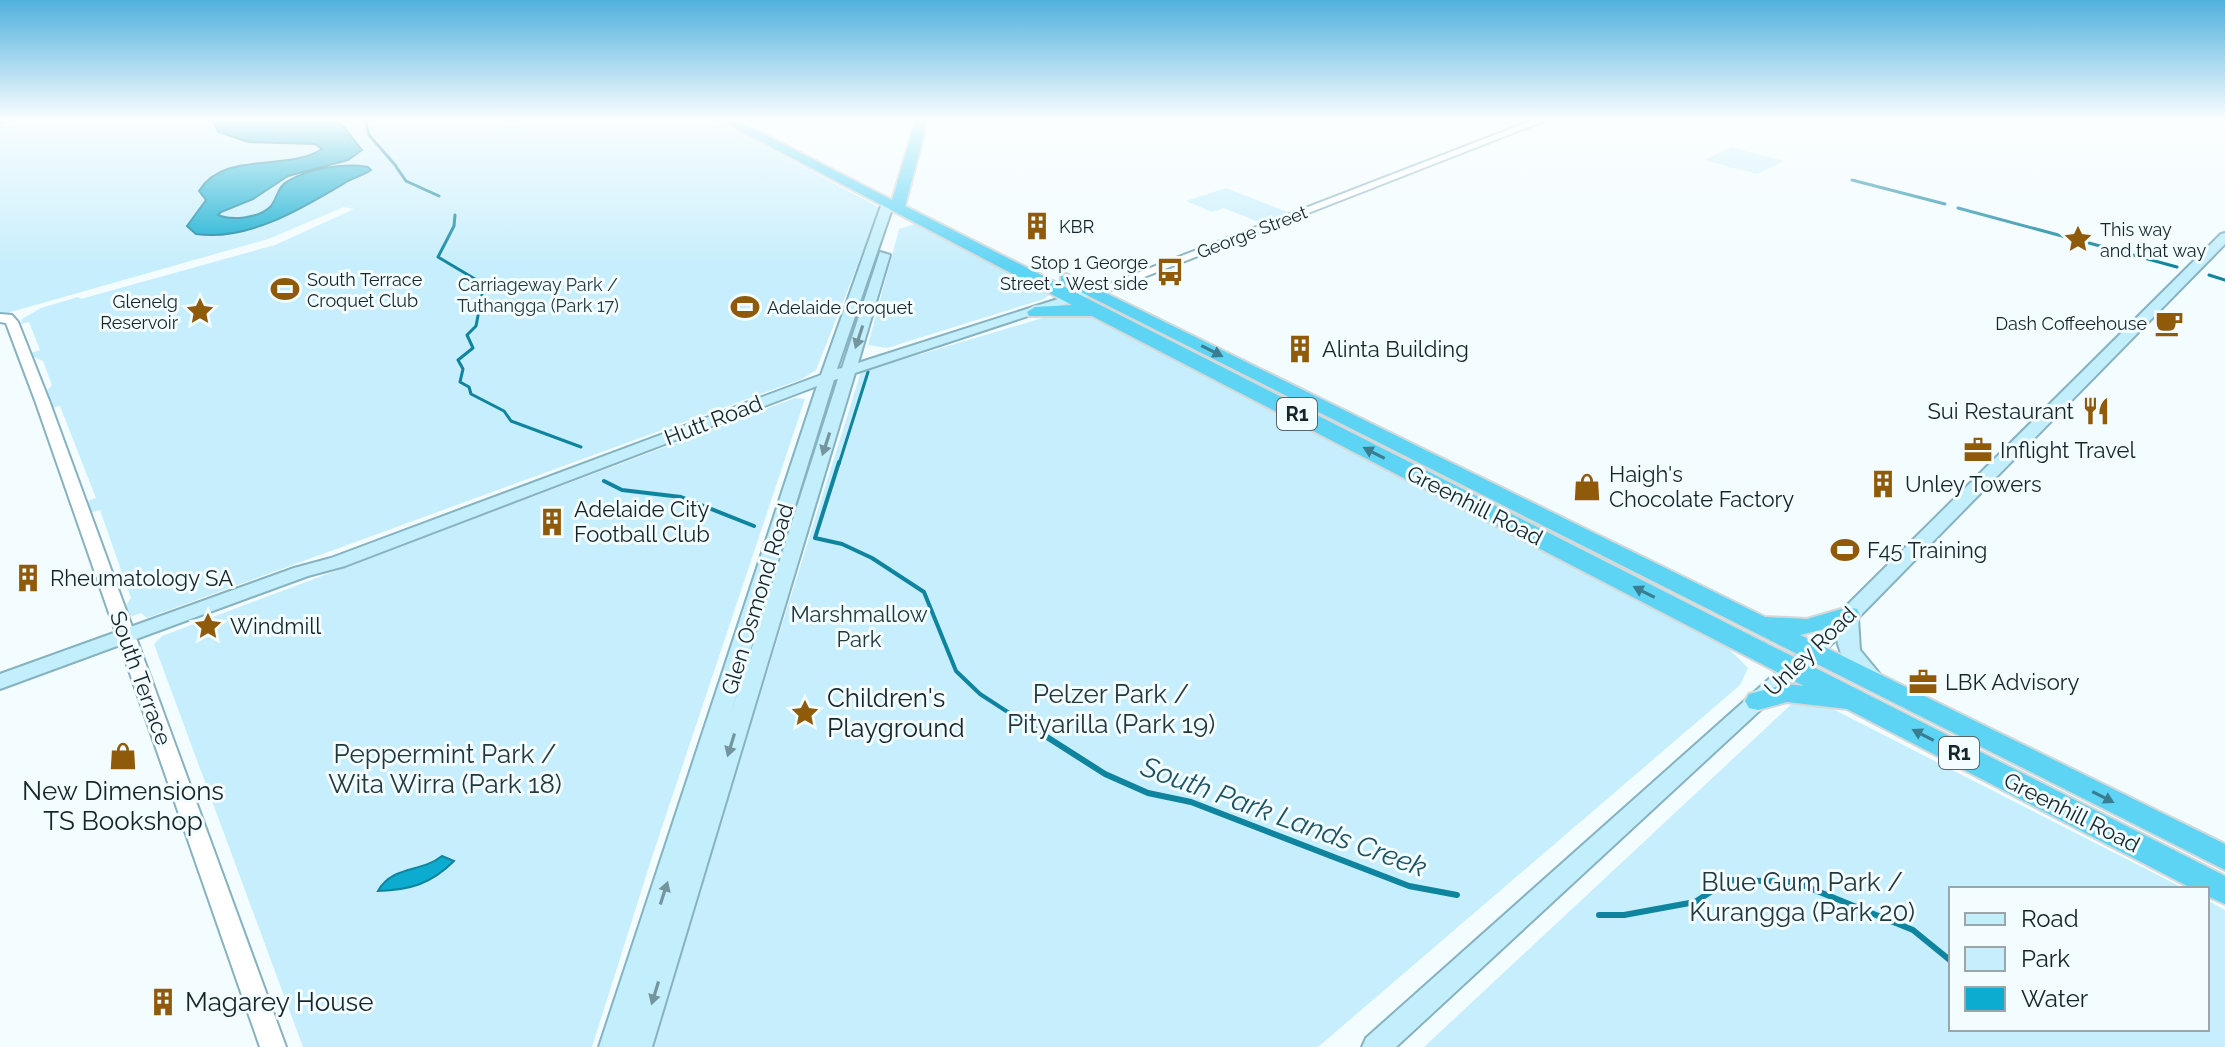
<svg xmlns="http://www.w3.org/2000/svg" width="2225" height="1047" font-family="Raleway,sans-serif">
<style>
.green{fill:#c6eefc}
.water{fill:#0cacd0;stroke:#0f849e;stroke-width:2}
.lines{fill:none;stroke-linecap:round;stroke-linejoin:round}
.stream-far2{stroke:#0f849e;stroke-width:3}
.stream-far1{stroke:#0f849e;stroke-width:4}
.stream{stroke:#0f849e;stroke-width:6}
.tertiary-casing{stroke:#87b2c0;stroke-width:4}
.secondary-casing{stroke:#87b2c0;stroke-width:4}
.trunk-casing{stroke:#d5d8d9;stroke-width:4}
.tertiary{fill:#fff;fill-rule:evenodd}
.secondary{fill:#c2effb;fill-rule:evenodd}
.trunk{fill:#5ed4f4;fill-rule:evenodd}
.oneway{fill:#74959d}
.oneway2{fill:#3a7d90}
.labels{text-anchor:middle;dominant-baseline:central;stroke-width:6;stroke-linejoin:round;paint-order:stroke}
.far-poi-label{font-size:18px;fill:#15262b;stroke:#f3fcff;text-anchor:start}
.far-street-label{font-size:18px;fill:#15262b;stroke:#f3fcff}
.far-park-label{font-size:18px;fill:#22383f;stroke:#f3fcff}
.shield{fill:#f3fcff;stroke:#58666b;stroke-width:2}
.shield-label{font-size:20px;font-weight:bold;fill:#15262b}
.poi-label{font-size:22px;fill:#15262b;stroke:#f3fcff;text-anchor:start}
.street-label{font-size:22px;fill:#15262b;stroke:#f3fcff}
.park-label{font-size:22px;fill:#22383f;stroke:#f3fcff}
.near-park-label{font-size:26px;fill:#22383f;stroke:#f3fcff}
.near-poi-label{font-size:26px;fill:#15262b;stroke:#f3fcff;text-anchor:start}
.near-water-label{font-size:28px;font-style:italic;fill:#1d5464;stroke:#f3fcff}
</style>
<rect width="100%" height="100%" fill="#f3fcff"/>
<path class="green" d="M18 119H512L506 122 515 125 534 119H714L880 208 816 370 802 379 147 618 141 613 126 618 123 610 131 598 100 510 89 513 85 502 96 498 60 406 51 408 45 393 52 385 43 361 32 356 31 353 40 350 29 322 21 324 22 319 41 308 78 297 81 299 275 245 354 209 344 207 268 239 0 315V123Z
M1731 147 1784 161 1757 174 1704 160Z
M1226 188 1290 213 1261 223 1224 208 1212 212 1186 201Z
M915 224 1050 294 1044 299 887 348 868 345 899 229Z
M1056 314 1091 317 1723 643 1748 668 1740 685 1318 1047H650L861 372Z
M795 398 805 399 652 857 592 1047H303L154 644 162 636Z
M1797 699 1823 704 2185 889H1951V1029H2207V900L2225 910V1047H1424Z"/>
<path class="water" d="M212 119H332L344 127 362 150 348 160 288 176 253 199 221 212 218 215C232 221 260 218 271 206 278 197 277 187 288 181 310 168 344 163 368 167L371 170C364 175 356 177 348 181 306 206 249 242 196 234L187 226 206 200 199 191C224 150 287 172 322 149L315 144 248 142 218 132Z
M442 856 454 861C431 884 410 890 378 891 393 865 421 873 442 856Z"/>
<g class="lines">
<path class="stream-far2" d="M365 119 369 135 396 166
M397 168 406 181 439 196
M1852 180 1945 204
M1958 208 2077 240
M455 215 454 226 438 257 480 282
M2089 243 2177 267
M2209 275 2225 280
M482 295 476 326 467 335 473 348 458 360 463 369 460 382 469 387 471 394 504 411 511 421 581 447
M839 464 868 372"/>
<path class="stream-far1" d="M839 462 815 538 842 544 872 558 924 592 956 671 980 694 1017 718
M604 481 622 490 681 497 754 526"/>
<path class="stream" d="M1014 716 1105 774 1148 793 1191 802 1409 886 1457 895
M1599 915H1624L1695 902 1729 880 1795 882 1913 930 1951 961"/>
<defs>
<path id="tertiary" d="M1536 119H1549L1098 295 1094 296 1088 292Z
M0 314 12 315 18 322 50 403 286 1047H260L36 403 6 323 0 322Z"/>
<path id="secondary" d="M888 200 894 203 837 369 842 368 880 252 890 255 858 363 1089 289H1099L1101 292 855 373 652 1047H599L817 386 345 566 308 576 0 689V674L294 568 331 558 821 375 882 203ZM838 379 730 716 834 380Z
M2225 233V244L1858 618 1860 650 1883 678 1879 683H1865C1850 671 1840 658 1837 639L1396 1047H1362L1366 1038 1805 647 2221 234Z"/>
<path id="trunk" d="M0 119H16L0 125Z
M718 119H734L892 200 916 119H928L905 206 2225 876V904L2207 896V889H2193L1847 709 1787 702 1758 710 1749 708 1745 701 1749 694 1787 684 1804 686 1092 316H1029L1027 312 1035 307 1072 305Z
M1067 274 1765 617 1807 619 1848 607 1857 609 1860 615 1857 621 1800 635 2225 844V870L1061 282V276Z"/>
</defs>
<use href="#tertiary" class="tertiary-casing"/>
<use href="#secondary" class="secondary-casing"/>
<use href="#trunk" class="trunk-casing"/>
<use href="#tertiary" class="tertiary"/>
<use href="#secondary" class="secondary"/>
<use href="#trunk" class="trunk"/>
</g>
<defs><path id="oneway-solid" d="M-6-.8H1V-3.2L6.5 0L1 3.2V.8H-6Z" transform="scale(2)"/></defs>
<g class="oneway">
<use href="#oneway-solid" transform="translate(859 337) rotate(108)"/>
<use href="#oneway-solid" transform="translate(826 444) rotate(108)"/>
<use href="#oneway-solid" transform="translate(731 745) rotate(107)"/>
<use href="#oneway-solid" transform="translate(664 893) rotate(-72)"/>
<use href="#oneway-solid" transform="translate(655 993) rotate(107)"/>
</g>
<g class="oneway2">
<use href="#oneway-solid" transform="translate(1212 351) rotate(27)"/>
<use href="#oneway-solid" transform="translate(1374 453) rotate(-153)"/>
<use href="#oneway-solid" transform="translate(1644 592) rotate(-153)"/>
<use href="#oneway-solid" transform="translate(1923 735) rotate(-153)"/>
<use href="#oneway-solid" transform="translate(2103 797) rotate(27)"/>
</g>
<linearGradient id="sky" x2="0" y2="1"><stop stop-color="#50b1de"/><stop offset="0.45" stop-color="#fafeff"/><stop offset="1" stop-color="#fafeff" stop-opacity="0"/></linearGradient>
<rect width="2225" height="266" fill="url(#sky)"/>
<defs>
<symbol id="building-bare" viewBox="-9 -9 18 18"><path d="M-4-6H4V6H1V3H-1V6H-4ZM-2.5-4.3h1.7v1.8h-1.7ZM.8-4.3h1.7v1.8H.8ZM-2.5-1h1.7V.8h-1.7ZM.8-1h1.7V.8H.8Z" fill="#8f5b0a" stroke="#f3fcff" stroke-width="2.5" paint-order="stroke"/></symbol>
<symbol id="sight-bare" viewBox="-9 -9 18 18"><path d="M0-6L1.8-2.2L6-1.7L2.9 1.2L3.7 5.4L0 3.3L-3.7 5.4L-2.9 1.2L-6-1.7L-1.8-2.2Z" fill="#8f5b0a" stroke="#f3fcff" stroke-width="2.5" paint-order="stroke"/></symbol>
<symbol id="bus-bare" viewBox="-9 -9 18 18"><path d="M-5-6H5V4H4V6H2V4H-2V6H-4V4H-5ZM-3.5-4V0h7V-4ZM-3.5 1.2v1.5H-2V1.2ZM2 1.2v1.5H3.5V1.2Z" fill="#8f5b0a" stroke="#f3fcff" stroke-width="2.5" paint-order="stroke"/></symbol>
<symbol id="stadium-bare" viewBox="-9 -9 18 18"><path d="M0-5a6.5 5 0 1 0 0 10a6.5 5 0 1 0 0-10ZM-3.5-1.8h7v3.6h-7Z" fill="#8f5b0a" stroke="#f3fcff" stroke-width="2.5" paint-order="stroke"/></symbol>
<symbol id="cafe-bare" viewBox="-9 -9 18 18"><path d="M-5.5-4.5H6V0H3Q3 3.5 0 3.5H-2.5Q-5.5 3.5-5.5 0ZM3-3.2v2h1.7v-2ZM-6 4.5H4V6H-6Z" fill="#8f5b0a" stroke="#f3fcff" stroke-width="2.5" paint-order="stroke"/></symbol>
<symbol id="restaurant-bare" viewBox="-9 -9 18 18"><path d="M-5-6h1v4h1v-4h1v4h1v-4h1v5L-1.5 .5V6h-2V.5L-5-1ZM5-6V6H3V1.5H1.5Q1.5-4 5-6Z" fill="#8f5b0a" stroke="#f3fcff" stroke-width="2.5" paint-order="stroke"/></symbol>
<symbol id="office-bare" viewBox="-9 -9 18 18"><path d="M-6-3h4V-5.5h4V-3h4V5H-6ZM-1-4.5V-3h2v-1.5ZM-6 0V1H6V0Z" fill="#8f5b0a" stroke="#f3fcff" stroke-width="2.5" paint-order="stroke"/></symbol>
<symbol id="shop-bare" viewBox="-9 -9 18 18"><path d="M-5-2.5h2.3a2.7 3.5 0 0 1 5.4 0H5L5.5 6h-11ZM-1.5-2.5h3a1.5 2.3 0 0 0-3 0Z" fill="#8f5b0a" stroke="#f3fcff" stroke-width="2.5" paint-order="stroke"/></symbol>
</defs>
<g fill-rule="evenodd">
<use href="#building-bare" x="1017" y="206" width="40" height="40"/>
<use href="#sight-bare" x="2058" y="219" width="40" height="40"/>
<use href="#bus-bare" x="1150" y="252" width="40" height="40"/>
<use href="#stadium-bare" x="265" y="269" width="40" height="40"/>
<use href="#stadium-bare" x="725" y="287" width="40" height="40"/>
<use href="#sight-bare" x="180" y="291" width="40" height="40"/>
<use href="#cafe-bare" x="2149" y="303" width="40" height="40"/>
<use href="#building-bare" x="1280" y="329" width="40" height="40"/>
<use href="#restaurant-bare" x="2076" y="391" width="40" height="40"/>
<use href="#office-bare" x="1958" y="430" width="40" height="40"/>
<use href="#building-bare" x="1863" y="464" width="40" height="40"/>
<use href="#shop-bare" x="1567" y="467" width="40" height="40"/>
<use href="#building-bare" x="532" y="502" width="40" height="40"/>
<use href="#stadium-bare" x="1825" y="530" width="40" height="40"/>
<use href="#building-bare" x="8" y="558" width="40" height="40"/>
<use href="#sight-bare" x="188" y="606" width="40" height="40"/>
<use href="#office-bare" x="1903" y="662" width="40" height="40"/>
<use href="#sight-bare" x="785" y="693" width="40" height="40"/>
<use href="#shop-bare" x="103" y="736" width="40" height="40"/>
<use href="#building-bare" x="143" y="982" width="40" height="40"/>
</g>
<g class="labels">
<g class="far-poi-label">
<text x="1059" y="226">KBR</text>
<text x="2100" y="229">This way<tspan x="2100" dy="21">and that way</tspan></text>
<text x="1148" y="262" text-anchor="end">Stop 1 George<tspan x="1148" dy="21">Street - West side</tspan></text>
<text x="307" y="279">South Terrace<tspan x="307" dy="21">Croquet Club</tspan></text>
<text x="178" y="301" text-anchor="end">Glenelg<tspan x="178" dy="21">Reservoir</tspan></text>
<text x="767" y="307">Adelaide Croquet</text>
<text x="2147" y="323" text-anchor="end">Dash Coffeehouse</text>
</g>
<g class="far-street-label">
<text transform="translate(1252 232) rotate(-21)">George Street</text>
</g>
<g class="far-park-label">
<text x="538" y="284">Carriageway Park /<tspan x="538" dy="21">Tuthangga (Park 17)</tspan></text>
</g>
<g class="shield">
<rect x="1277" y="398" width="40" height="32" rx="6"/>
<rect x="1939" y="737" width="40" height="32" rx="6"/>
</g>
<g class="shield-label">
<text x="1297" y="414">R1</text>
<text x="1959" y="753">R1</text>
</g>
<g class="poi-label">
<text x="1322" y="349">Alinta Building</text>
<text x="2074" y="411" text-anchor="end">Sui Restaurant</text>
<text x="2000" y="450">Inflight Travel</text>
<text x="1609" y="474">Haigh's<tspan x="1609" dy="25">Chocolate Factory</tspan></text>
<text x="1905" y="484">Unley Towers</text>
<text x="574" y="509">Adelaide City<tspan x="574" dy="25">Football Club</tspan></text>
<text x="1867" y="550">F45 Training</text>
<text x="50" y="578">Rheumatology SA</text>
<text x="230" y="626">Windmill</text>
<text x="1945" y="682">LBK Advisory</text>
</g>
<g class="street-label">
<text transform="translate(713 420) rotate(-21)">Hutt Road</text>
<text transform="translate(1475 505) rotate(27)">Greenhill Road</text>
<text transform="translate(757 599) rotate(-73)">Glen Osmond Road</text>
<text transform="translate(1810 651) rotate(-44)">Unley Road</text>
<text transform="translate(141 678) rotate(70)">South Terrace</text>
<text transform="translate(2072 812) rotate(27)">Greenhill Road</text>
</g>
<g class="park-label">
<text x="859" y="614">Marshmallow<tspan x="859" dy="25">Park</tspan></text>
</g>
<g class="near-park-label">
<text x="1111" y="694">Pelzer Park /<tspan x="1111" dy="30">Pityarilla (Park 19)</tspan></text>
<text x="445" y="754">Peppermint Park /<tspan x="445" dy="30">Wita Wirra (Park 18)</tspan></text>
<text x="1802" y="882">Blue Gum Park /<tspan x="1802" dy="30">Kurangga (Park 20)</tspan></text>
</g>
<g class="near-poi-label">
<text x="827" y="698">Children's<tspan x="827" dy="30">Playground</tspan></text>
<text x="123" y="791" text-anchor="middle">New Dimensions<tspan x="123" dy="30">TS Bookshop</tspan></text>
<text x="185" y="1002">Magarey House</text>
</g>
<g class="near-water-label">
<text transform="translate(1284 817) rotate(20)">South Park Lands Creek</text>
</g>
</g>
<rect x="1949" y="887" width="260" height="144" fill="#f3fcff" stroke="#9aa6aa" stroke-width="2"/>
<rect x="1965" y="913" width="40" height="12" fill="#c2effb" stroke="#9aa6aa" stroke-width="2"/>
<text x="2021" y="927" font-size="24" fill="#15262b">Road</text>
<rect x="1965" y="947" width="40" height="24" fill="#c6eefc" stroke="#9aa6aa" stroke-width="2"/>
<text x="2021" y="967" font-size="24" fill="#15262b">Park</text>
<rect x="1965" y="987" width="40" height="24" fill="#0cacd0" stroke="#9aa6aa" stroke-width="2"/>
<text x="2021" y="1007" font-size="24" fill="#15262b">Water</text>
</svg>
